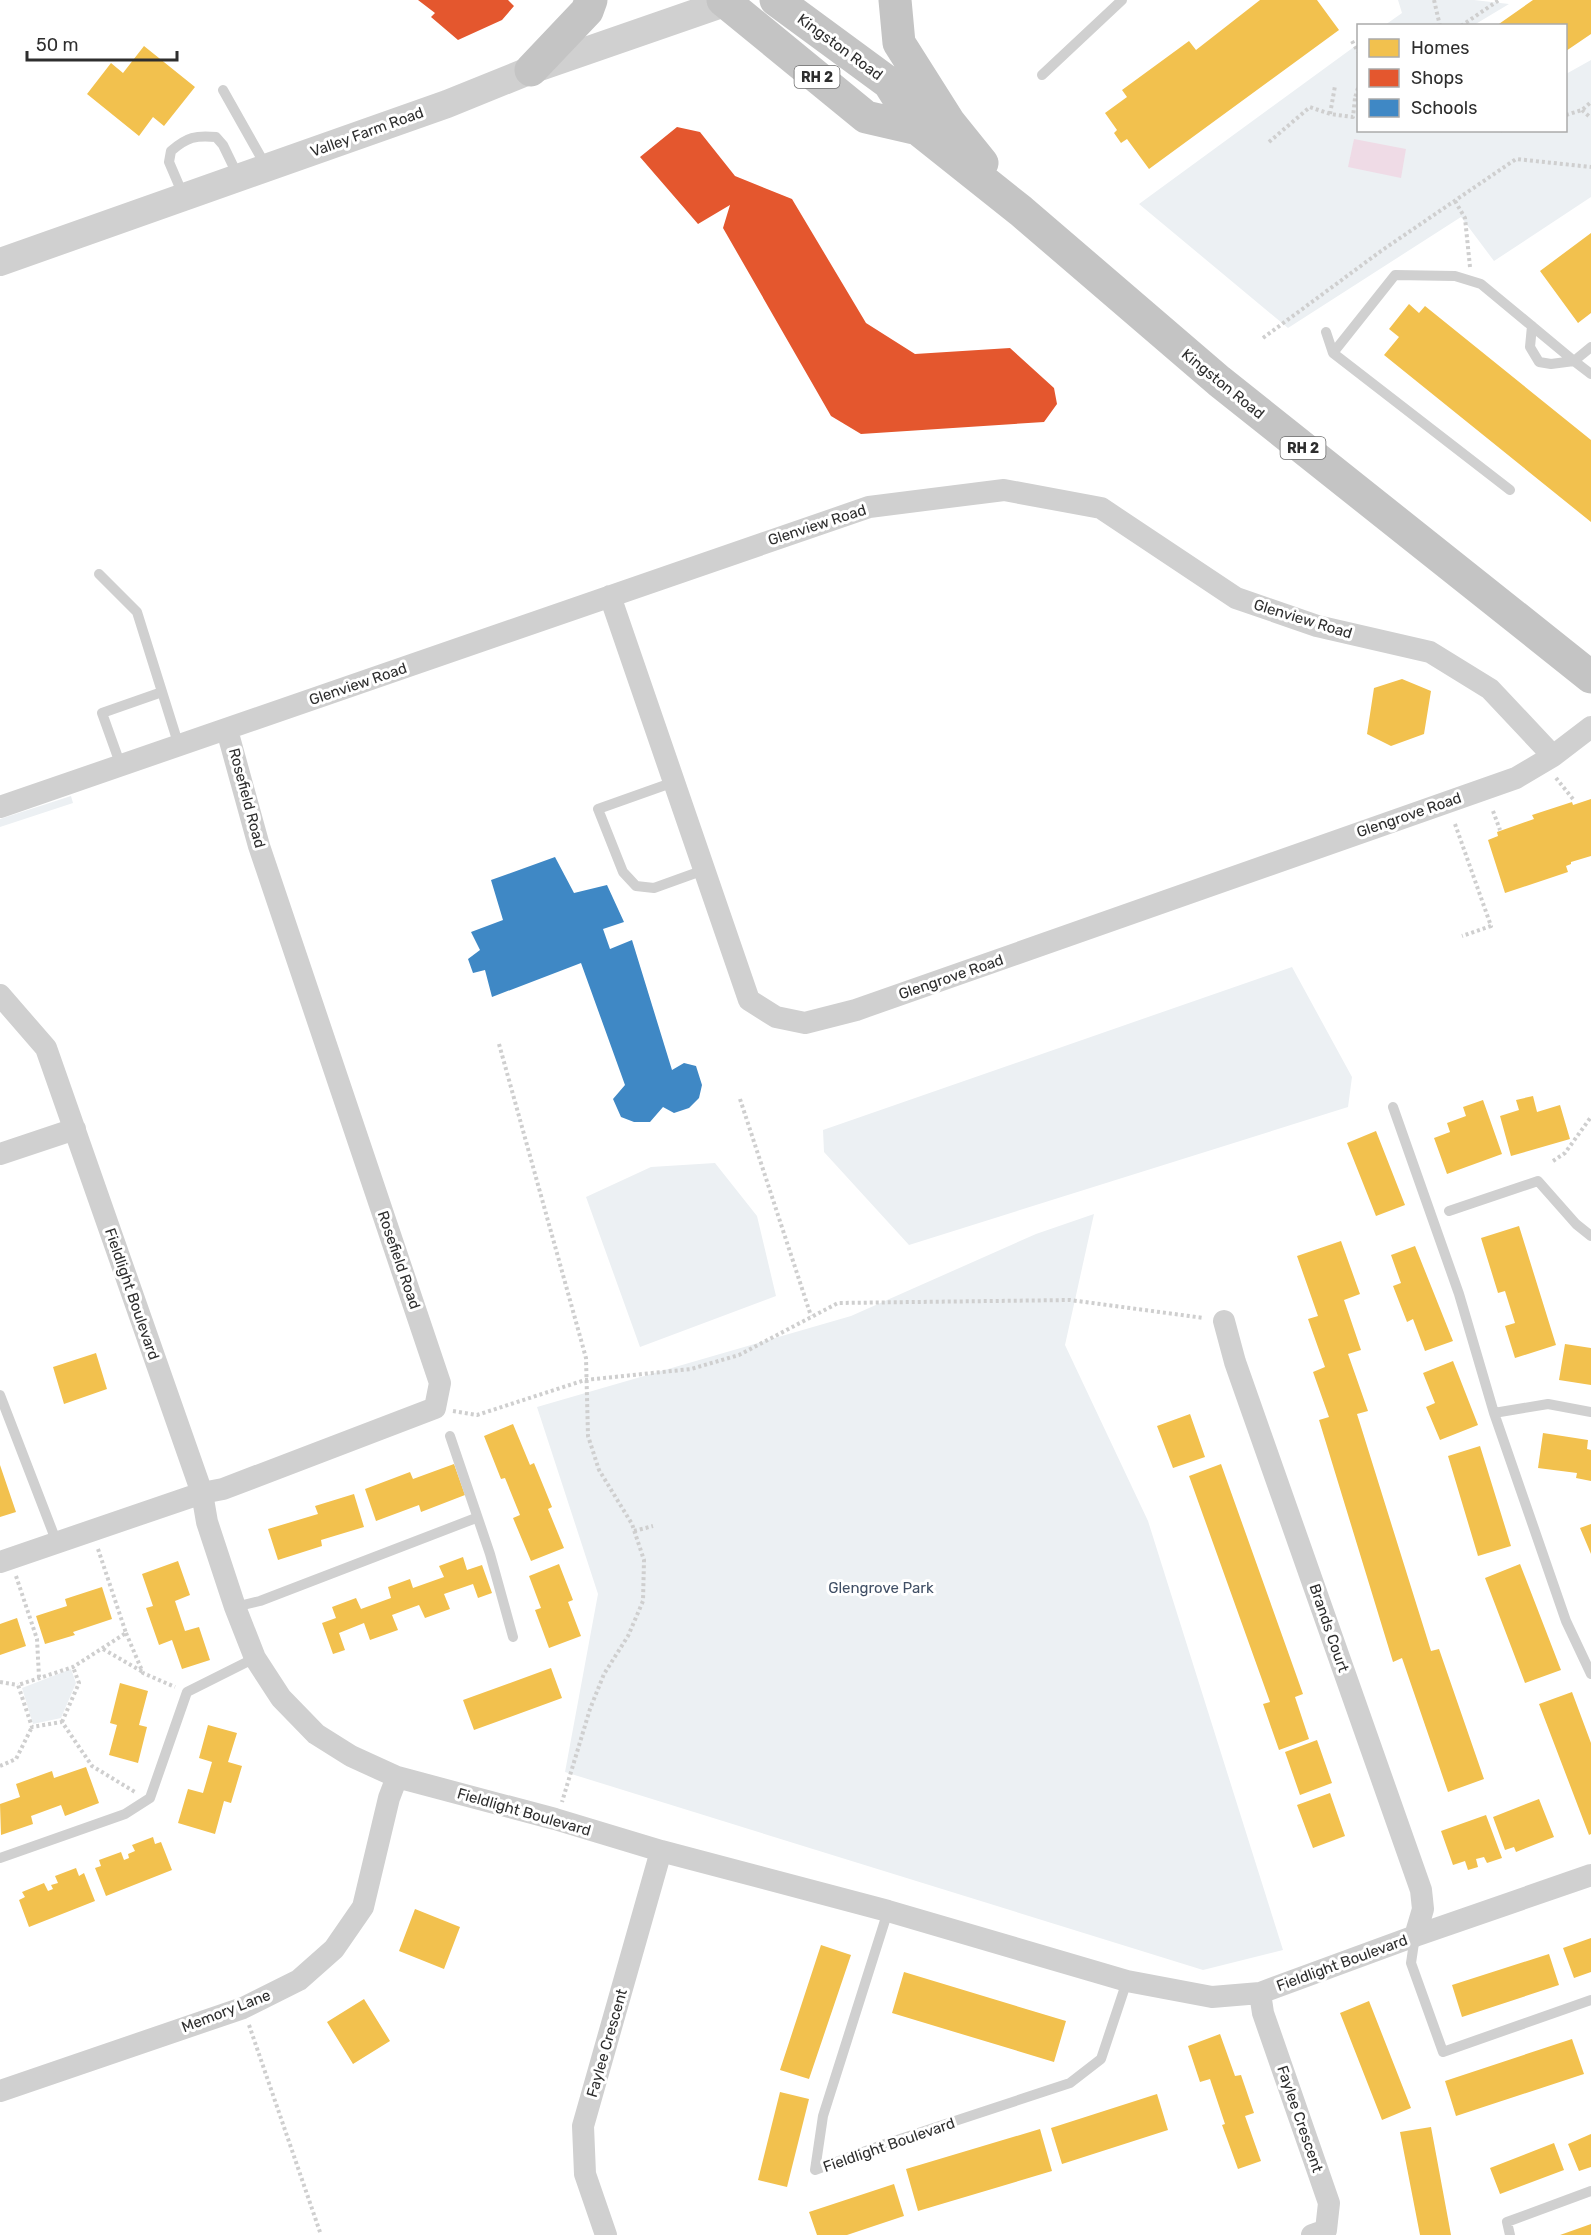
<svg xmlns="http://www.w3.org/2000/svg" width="1591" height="2235" font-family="Rubik,sans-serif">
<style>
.green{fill:#ecf0f3}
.water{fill:#efdbe6}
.homes{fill:#f2c14e}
.shops{fill:#e4572e}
.schools{fill:#3f88c5}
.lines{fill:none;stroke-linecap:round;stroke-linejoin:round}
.path{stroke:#cfcfcf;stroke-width:4;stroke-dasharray:3 3;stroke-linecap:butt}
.service{stroke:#d0d0d0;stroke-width:10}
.minor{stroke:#d0d0d0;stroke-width:22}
.tertiary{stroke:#d0d0d0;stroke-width:28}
.primary{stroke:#c4c4c4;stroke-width:33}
.labels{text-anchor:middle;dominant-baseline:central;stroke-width:6;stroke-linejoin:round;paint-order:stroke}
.shield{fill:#fff;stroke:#6d6d6d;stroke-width:1.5}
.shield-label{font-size:14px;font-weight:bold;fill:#2e2e2e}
.street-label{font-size:15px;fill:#2e2e2e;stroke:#fff}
.park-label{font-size:15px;fill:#404f65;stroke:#fff}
</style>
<rect width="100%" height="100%" fill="#fff"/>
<path class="green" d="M1398 0H1474L1509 4 1474 25H1385L1402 13Z
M1358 44V130H1566V74L1591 60V197L1494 261 1461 217 1288 328 1139 204Z
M71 796 73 803 0 827V819Z
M1292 967 1352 1077 1348 1107 909 1245 824 1152 823 1130Z
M715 1163 757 1216 776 1296 640 1347 586 1197 651 1167Z
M1094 1214 1065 1345 1148 1521 1283 1950 1203 1970 565 1772 598 1594 537 1407 851 1316 1036 1234Z
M71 1669 76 1683 61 1718 33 1724 22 1688Z"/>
<path class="water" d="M1354 139 1406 149 1401 178 1348 167Z"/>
<path class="homes" d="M1260 0H1317L1339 30 1149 169 1127 139 1121 143 1114 133 1117 130 1105 113 1127 97 1122 90 1189 41 1196 50Z
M1533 0H1591V34L1566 51V26H1496Z
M144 46 195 87 164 126 153 117 139 136 87 94 111 63 123 73Z
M1591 233V313L1578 323 1540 271Z
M1409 304 1419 313 1425 306 1591 440V522L1384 355 1399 337 1389 329Z
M1402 679 1431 691 1424 734 1391 746 1367 734 1374 688Z
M1591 799V856L1571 862V864L1566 866 1568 872 1505 893 1488 840 1498 836 1497 832 1534 819 1532 815 1572 802 1573 805Z
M1533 1096 1537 1112 1560 1105 1570 1139 1511 1156 1500 1116 1519 1110 1516 1100Z
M1483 1100 1502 1154 1447 1174 1434 1138 1450 1132 1447 1123 1466 1116 1463 1107Z
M1376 1131 1405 1205 1376 1216 1347 1143Z
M1519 1226 1556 1345 1515 1358 1505 1326 1515 1323 1505 1291 1498 1293 1481 1238Z
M1341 1241 1360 1294 1344 1300 1361 1350 1348 1354 1368 1411 1357 1414 1431 1651 1439 1649 1484 1779 1448 1792 1402 1658 1393 1662 1319 1420 1329 1417 1313 1372 1325 1367 1308 1319 1318 1316 1297 1256Z
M1415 1246 1453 1341 1425 1351 1413 1319 1407 1322 1393 1286 1401 1283 1391 1255Z
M1565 1344 1591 1348V1385L1559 1380Z
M96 1353 107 1389 64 1404 53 1367Z
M1453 1361 1478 1425 1440 1440 1426 1407 1435 1403 1423 1373Z
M1190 1414 1205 1457 1173 1468 1157 1426Z
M513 1424 530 1465 534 1463 552 1507 548 1509 564 1548 531 1561 513 1518 520 1515 505 1478 501 1479 484 1436Z
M1543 1433 1588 1440 1587 1449 1591 1450V1481L1576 1478 1577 1473 1538 1468Z
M1480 1446 1511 1546 1478 1556 1448 1456Z
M454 1464 465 1495 421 1512 419 1505 376 1521 365 1489 410 1472 413 1479Z
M1221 1464 1303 1694 1295 1697 1309 1739 1279 1750 1263 1704 1270 1702 1189 1476Z
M0 1465 16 1512 0 1517Z
M354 1494 364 1527 321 1540 322 1546 278 1560 268 1529 318 1514 315 1506Z
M1591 1524V1554L1580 1528Z
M463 1557 467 1570 482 1565 492 1593 478 1598 473 1584 444 1594 450 1609 425 1618 419 1605 392 1615 398 1630 370 1640 364 1623 339 1633 345 1650 333 1654 322 1623 336 1618 332 1607 356 1598 361 1609 391 1598 388 1587 410 1579 413 1588 444 1577 439 1566Z
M178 1561 190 1595 175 1601 185 1631 199 1627 210 1660 182 1669 172 1640 159 1645 146 1608 153 1606 142 1574Z
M559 1564 573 1600 568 1602 581 1636 549 1648 535 1610 541 1608 529 1576Z
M1520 1564 1561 1670 1525 1683 1485 1578Z
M102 1587 112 1619 73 1632 75 1635 45 1644 36 1616 67 1606 65 1599Z
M17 1618 26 1646 0 1655V1624Z
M551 1668 562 1698 474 1730 463 1700Z
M120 1683 148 1691 139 1725 147 1727 138 1763 109 1755 117 1725 110 1723Z
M1572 1692 1591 1743V1834L1589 1835 1539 1704Z
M208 1725 237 1733 228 1762 242 1766 231 1803 224 1801 215 1834 178 1823 188 1789 203 1793 212 1762 199 1758Z
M1317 1740 1332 1783 1300 1795 1285 1752Z
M86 1767 99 1803 65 1816 61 1805 31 1816 33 1824 1 1835 0 1804 20 1797 16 1784 52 1771 54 1778Z
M1330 1793 1345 1836 1313 1848 1297 1805Z
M1539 1799 1554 1837 1516 1852 1514 1847 1505 1850 1493 1817Z
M1486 1815 1502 1858 1487 1863 1484 1857 1476 1859 1478 1867 1468 1870 1465 1861 1453 1865 1441 1831Z
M153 1837 155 1844 161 1842 172 1870 106 1896 95 1868 101 1866 99 1860 121 1852 124 1860 129 1858 128 1854 135 1851 132 1845Z
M76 1868 79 1876 84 1873 95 1901 29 1927 19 1900 25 1897 22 1892 44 1883 48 1891 53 1889 51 1885 58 1883 55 1876Z
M415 1909 460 1927 444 1969 399 1951Z
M1591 1938V1972L1574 1978 1563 1948Z
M821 1945 851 1955 809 2079 780 2070Z
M1549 1954 1559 1985 1462 2017 1452 1985Z
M904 1972 1066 2021 1054 2062 892 2013Z
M364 1999 390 2041 353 2064 327 2022Z
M1369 2001 1411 2108 1382 2120 1340 2013Z
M1220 2034 1235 2076 1241 2075 1254 2113 1245 2116 1261 2161 1238 2169 1222 2125 1225 2124 1210 2079 1200 2082 1188 2046Z
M1572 2039 1584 2074 1456 2116 1445 2081Z
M780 2092 809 2099 787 2187 758 2180Z
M1157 2094 1168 2130 1062 2164 1051 2128Z
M1431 2127 1451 2235H1420L1400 2132Z
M1040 2129 1052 2171 918 2211 906 2169Z
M1591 2134V2167L1579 2171 1568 2144Z
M1554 2143 1564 2170 1500 2194 1490 2168Z
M894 2184 904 2216 847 2235H817L809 2212Z
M1591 2224V2235H1560Z"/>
<path class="shops" d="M418 0H508L514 6 502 20 458 40 431 17 435 13Z
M677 127 700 132 735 176 792 199 866 323 915 354 1010 348 1054 388 1057 404 1044 422 861 434 831 416 723 228 730 205 698 224 640 157Z"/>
<path class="schools" d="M555 857 574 893 607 885 624 922 603 929 610 949 632 940 672 1070 684 1063 696 1066 702 1085 699 1098 689 1108 674 1113 663 1107 650 1122H634L621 1117 613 1099 625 1085 581 963 492 997 485 970 473 973 468 959 480 950 471 932 503 920 491 880Z"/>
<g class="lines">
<path class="path" d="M1434 0 1440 26
M1461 26 1499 0
M1352 41 1358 52
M1358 88 1355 98 1358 99
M1582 110 1591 118
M1330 114 1335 86
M1566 115 1582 110 1591 102
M1500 131 1501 130
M1269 142 1310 107 1330 114 1353 117 1355 98
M1455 201 1465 218 1470 267
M1263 338 1381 251 1516 159 1591 167
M1556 778 1573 799
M1493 811 1500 830
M1455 824 1491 926 1462 936
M499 1044 586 1358 588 1436 599 1470 632 1524 644 1560 643 1601 628 1636 604 1674 590 1709 562 1802
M740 1099 811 1316
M1553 1161 1565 1153 1591 1117
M453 1411 477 1415 585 1380 691 1369 739 1355 838 1303 1070 1300 1204 1318
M634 1531 653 1526
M98 1549 126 1633 73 1667 18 1685 32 1727 62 1722 92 1766 135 1792
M16 1576 37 1639 39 1677
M126 1633 143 1673 175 1687
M103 1649 143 1672
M0 1682 18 1685
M62 1722 79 1683 73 1667
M0 1766 16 1759 32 1727
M249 2025 321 2235"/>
<path class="service" d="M1042 75 1122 0
M223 90 267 168
M184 197 169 162 171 151C187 137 196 135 216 137L223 145 239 178
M1532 326 1530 347 1539 362 1551 364 1574 361
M1326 332 1333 353 1510 490
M1591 347 1574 361 1591 374
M1333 353 1395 275 1455 276 1481 284 1574 361
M99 574 137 612 179 746
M121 766 102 713 162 692
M674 782 598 809 623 872 636 886 654 888 704 870
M1393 1107 1459 1294 1494 1413 1566 1621 1591 1674
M1449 1211 1538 1181 1576 1224 1591 1236
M0 1395 57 1543
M1494 1413 1548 1404 1591 1412
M450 1436 490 1554 513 1637
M235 1607 260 1601 476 1518
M0 1858 125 1814 150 1798 187 1692 255 1658
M888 1911 823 2116 815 2170 882 2145 1070 2083 1101 2059 1127 1981
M1415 1936 1411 1963 1443 2052 1591 2000
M1510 2235 1507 2222 1591 2191"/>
<path class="minor" d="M610 596 749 1000 776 1017 805 1023 856 1010 1516 778 1553 756 1591 727
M0 807 869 507 1004 490 1101 508 1236 598 1317 626 1430 652 1490 689 1553 756
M0 995 46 1048 202 1493 207 1522 235 1607 255 1658 281 1698 316 1734 351 1756 397 1777 555 1819 661 1851 888 1911 1127 1981 1212 1997 1260 1993 1415 1936 1591 1875
M0 1154 75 1129
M1224 1321 1235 1362 1421 1890 1423 1909 1415 1936
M0 1562 202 1493 223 1489 435 1408 440 1383 259 846 227 730
M1260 1993 1263 2013 1329 2203 1326 2230 1312 2235
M0 2091 243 2008 299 1980 334 1949 363 1907 389 1798 397 1777
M606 2235 585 2174 583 2126 661 1851"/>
<path class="tertiary" d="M0 262 447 104 531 70 733 0"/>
<path class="primary" d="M723 0 866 117 918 129
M776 0 889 83 918 129 1021 211 1219 381 1591 677
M895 0 899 43 949 122 982 163
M531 70 587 11 591 0"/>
</g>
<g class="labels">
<g class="shield">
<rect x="794.5" y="66" width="45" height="22" rx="4.5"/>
<rect x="1280.5" y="437" width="45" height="22" rx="4.5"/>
</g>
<g class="shield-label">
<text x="817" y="77">RH 2</text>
<text x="1303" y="448">RH 2</text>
</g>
<g class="street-label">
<text transform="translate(840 47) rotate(36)">Kingston Road</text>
<text transform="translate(367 132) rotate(-20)">Valley Farm Road</text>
<text transform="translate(1223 384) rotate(39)">Kingston Road</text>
<text transform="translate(817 525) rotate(-18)">Glenview Road</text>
<text transform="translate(1303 619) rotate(17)">Glenview Road</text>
<text transform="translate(358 684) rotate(-19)">Glenview Road</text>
<text transform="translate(247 798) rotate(75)">Rosefield Road</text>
<text transform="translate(1409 815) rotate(-19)">Glengrove Road</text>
<text transform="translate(951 977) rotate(-19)">Glengrove Road</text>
<text transform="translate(399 1260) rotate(71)">Rosefield Road</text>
<text transform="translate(132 1294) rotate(71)">Fieldlight Boulevard</text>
<text transform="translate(1329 1628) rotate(71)">Brands Court</text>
<text transform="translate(524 1812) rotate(16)">Fieldlight Boulevard</text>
<text transform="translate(1342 1963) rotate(-20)">Fieldlight Boulevard</text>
<text transform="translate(226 2011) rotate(-21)">Memory Lane</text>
<text transform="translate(607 2043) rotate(-74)">Faylee Crescent</text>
<text transform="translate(1300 2119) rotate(71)">Faylee Crescent</text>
<text transform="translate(889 2145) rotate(-19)">Fieldlight Boulevard</text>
</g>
<g class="park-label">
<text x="881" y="1588">Glengrove Park</text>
</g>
</g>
<rect x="1357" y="24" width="210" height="108" fill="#ffffff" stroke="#ababab" stroke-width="1.5"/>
<rect x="1369" y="39" width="30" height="18" fill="#f2c14e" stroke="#ababab" stroke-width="1.5"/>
<text x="1411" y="54" font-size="18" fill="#2e2e2e">Homes</text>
<rect x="1369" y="69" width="30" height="18" fill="#e4572e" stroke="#ababab" stroke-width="1.5"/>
<text x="1411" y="84" font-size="18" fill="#2e2e2e">Shops</text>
<rect x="1369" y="99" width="30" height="18" fill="#3f88c5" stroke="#ababab" stroke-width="1.5"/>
<text x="1411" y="114" font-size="18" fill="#2e2e2e">Schools</text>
<path d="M27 51v9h150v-9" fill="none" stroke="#2e2e2e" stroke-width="3"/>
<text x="36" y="51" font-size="18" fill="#2e2e2e" stroke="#ffffff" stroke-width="4.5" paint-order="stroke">50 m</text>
</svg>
